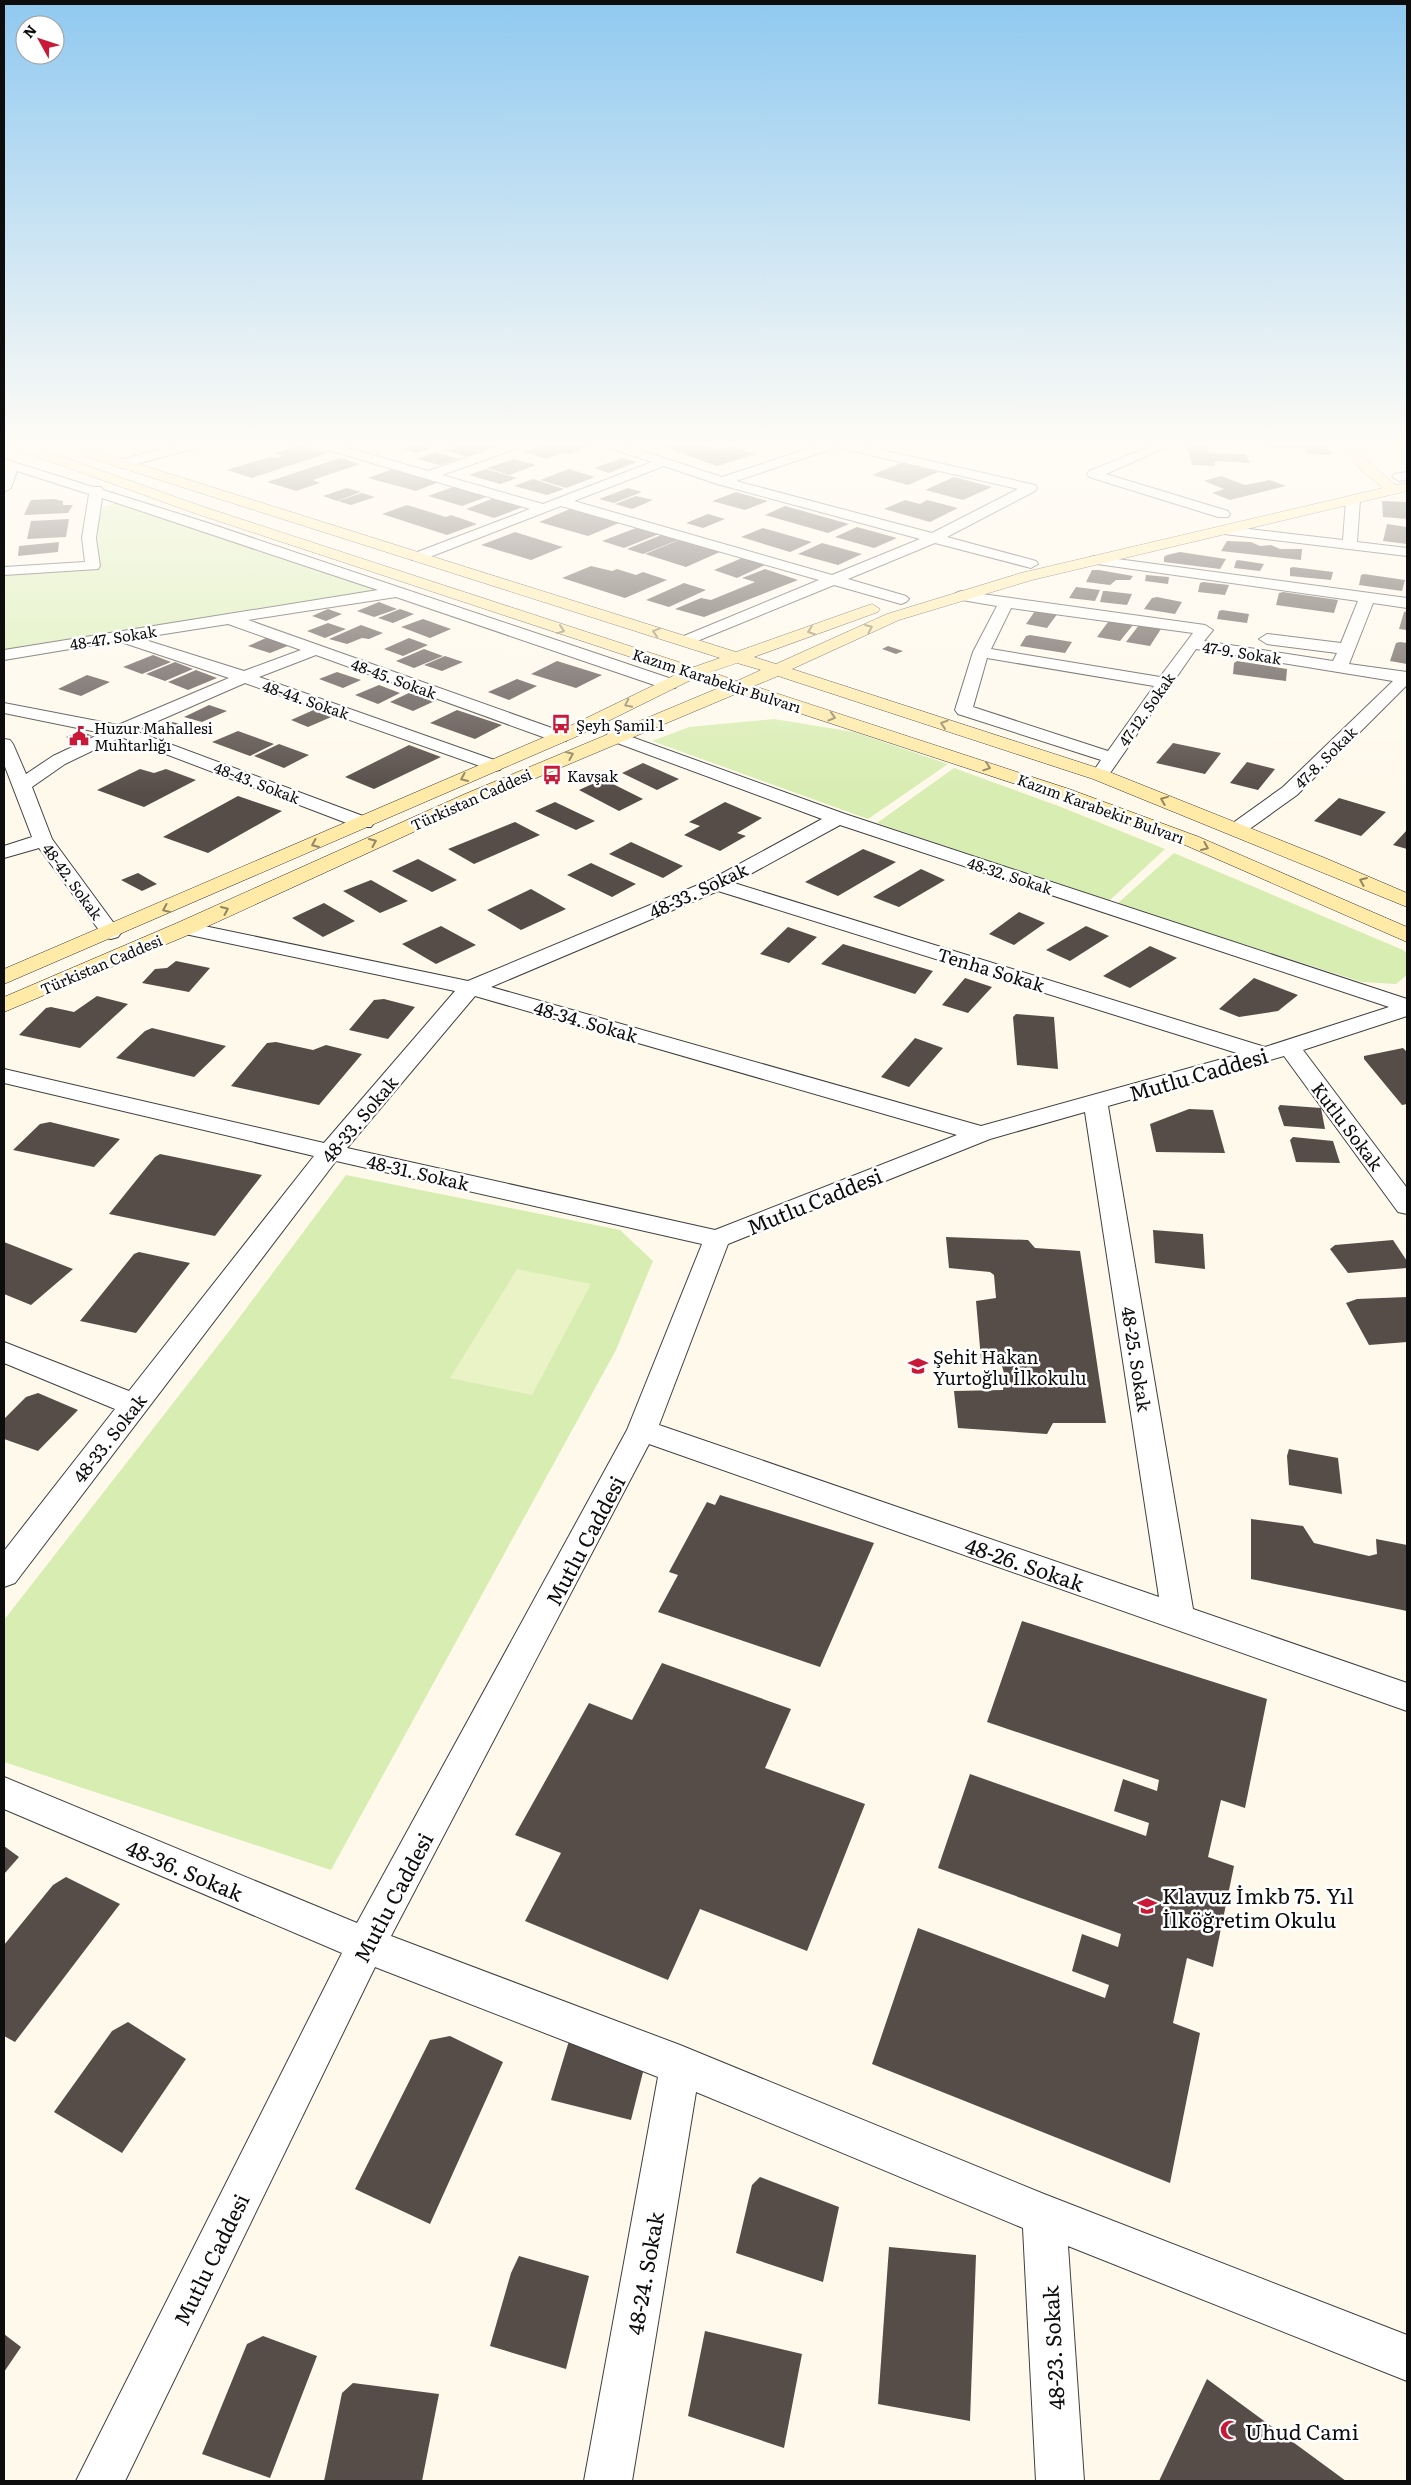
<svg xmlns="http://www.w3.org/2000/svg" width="1411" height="2485" font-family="Literata,serif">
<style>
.green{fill:#d8edb2}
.pitch{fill:#e9f3c5}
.building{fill:#564c48}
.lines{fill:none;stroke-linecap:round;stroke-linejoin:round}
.street-casing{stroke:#404040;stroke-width:2}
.secondary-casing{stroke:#2f2f2f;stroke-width:1}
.street{fill:#fff;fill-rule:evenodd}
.secondary{fill:#ffeaa7;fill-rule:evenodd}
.oneway{stroke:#928762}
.labels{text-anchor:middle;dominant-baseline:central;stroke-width:5;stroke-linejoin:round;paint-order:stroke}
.far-street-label{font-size:15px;fill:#0d0d0d;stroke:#fff}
.far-poi-label{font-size:15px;fill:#0d0d0d;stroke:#fff;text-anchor:start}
.street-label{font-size:18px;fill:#0d0d0d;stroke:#fff}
.poi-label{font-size:18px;fill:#0d0d0d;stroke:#fff;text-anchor:start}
.near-street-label{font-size:21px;fill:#0d0d0d;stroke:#fff}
.near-poi-label{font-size:21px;fill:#0d0d0d;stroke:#fff;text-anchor:start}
</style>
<rect width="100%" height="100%" fill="#fff9ec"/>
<path class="green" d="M116 503 382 592 15 650 4 649V575L100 567 97 515 103 507Z
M774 719 854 732 948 764 868 819 652 741 689 727Z
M954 768 1061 807 1165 849 1109 901 877 823Z
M1174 853 1403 950 1407 953V975L1396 984 1362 982 1117 904Z
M346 1175 620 1230 653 1261 616 1350 331 1870 4 1762V1620L230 1330Z"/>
<path class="pitch" d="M517 1269 591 1284 532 1395 450 1378Z"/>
<path class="building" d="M299 445 328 453 252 478 227 470 269 457 276 458 283 456 275 453Z
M416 445H420L432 448 417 453 403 449Z
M458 445H498L501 446 468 457 444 450Z
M543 445H592L570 454 562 453 547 459 523 452Z
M659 445H703L718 450 732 446 756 454 717 466Z
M1187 445H1206L1209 453 1246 454 1250 463 1217 461 1214 462 1215 466 1192 465Z
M1269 445H1325L1333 455 1307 454 1301 448H1271Z
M436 452 458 459 439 465 417 459Z
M340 458 360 464 313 480 320 483 296 491 267 482Z
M622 458 637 462 609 473 594 468Z
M514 459 536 465 509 475 487 468Z
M901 463 938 472 908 485 872 475Z
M395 468 442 481 416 491 368 478Z
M486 469 517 478 500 484 469 475Z
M569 469 595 477 566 488 540 480Z
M1221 476 1245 485 1270 480 1286 486 1230 500 1212 493 1224 489 1204 481Z
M954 477 992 487 963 500 925 490Z
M533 479 564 489 547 495 514 486Z
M456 486 489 496 462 506 428 496Z
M347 488 361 492 337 501 323 496Z
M628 488 642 492 614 503 599 499Z
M736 492 768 501 745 510 712 501Z
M362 493 375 497 351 505 338 501Z
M636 496 653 500 632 509 615 504Z
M494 498 523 507 494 518 466 509Z
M54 499 63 501V505H73L68 513 24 515 31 500Z
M905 500 920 504 927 500 958 508 930 522 884 509Z
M1382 501 1407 502V519L1383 517Z
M407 505 446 517 451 515 477 524 447 535 382 514Z
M785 506 849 524 828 533 765 515Z
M570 509 619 523 588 536 539 522Z
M708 514 725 519 703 528 686 523Z
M69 519 66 537 27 539 31 521Z
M1387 524 1407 527V544L1383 541Z
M857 527 897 538 874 548 835 537Z
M636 528 659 534 624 548 602 541Z
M763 528 812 542 790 552 741 537Z
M515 532 563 547 531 560 481 545Z
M661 535 678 540 643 554 627 549Z
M679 540 720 552 686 567 645 554Z
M1227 541 1251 542 1260 546 1271 545 1280 549H1302L1301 560 1221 551Z
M59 542 58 552 18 556 19 546Z
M822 543 862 554 838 565 798 554Z
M1180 552 1226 559 1220 569 1164 562V557L1167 555Z
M742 558 765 565 737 578 714 570Z
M1238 560 1264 564 1260 571 1234 568 1236 561Z
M591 566 612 571 617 569 636 575 643 572 667 580 625 598 562 578Z
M1293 567 1333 572 1331 580 1290 576V568Z
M765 569 798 580 704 617 675 609 701 598 711 600 755 582 742 578Z
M1092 570H1099L1133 576 1130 580H1116L1110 585 1086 582Z
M1364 574 1405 580 1402 591 1359 585 1361 575Z
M1146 575 1169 577 1168 584 1145 581Z
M1203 582 1229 585 1225 595 1198 592 1200 583Z
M684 583 706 590 669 607 646 600Z
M1076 587 1100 590 1095 601 1069 598Z
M1103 591H1106L1132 594 1127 605 1100 602Z
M1283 592 1338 600 1334 613 1276 605 1279 593Z
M1157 597 1182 602 1175 614 1144 609 1152 598Z
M379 602 397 609 374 617 357 611Z
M328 609 342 614 326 621 312 616Z
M400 609 414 614 393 623 378 618Z
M1222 610 1249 614 1247 623 1217 619 1219 611Z
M1035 611 1058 613 1047 628 1026 624Z
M1407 611V630L1399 629 1404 612Z
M423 619 451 629 430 638 401 627Z
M1113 621 1133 625 1120 641 1097 637 1108 622Z
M328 623 346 629 325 638 307 631Z
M361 625 383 633 369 639 362 638 347 644 329 639Z
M1139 625 1161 629 1150 646 1126 642Z
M273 635 295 643 270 653 248 646Z
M1030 635 1072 642 1065 653 1020 646 1026 636Z
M409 638 428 645 403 656 384 649Z
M1400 642 1407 643V664L1390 661 1396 643Z
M888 646 903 651 896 654 882 649Z
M424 649 443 656 414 668 396 661Z
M153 655 171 662 142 674 123 667Z
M445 656 463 662 442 671 424 665Z
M557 661 602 675 576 688 531 674Z
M1237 661 1287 669 1286 681 1233 674 1234 663Z
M175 662 193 669 165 681 146 674Z
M196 670 217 678 188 690 168 682Z
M337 672 361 680 343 688 319 679Z
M87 675 110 682 81 696 58 689Z
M517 679 537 686 509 700 488 692Z
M379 685 400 693 378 704 355 695Z
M413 691 437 700 413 711 390 702Z
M209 705 227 711 202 722 184 717Z
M318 708 336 715 308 727 291 720Z
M457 710 502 725 475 739 430 723Z
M173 722 192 728 178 735 160 729Z
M82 731 92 736 77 742 66 737Z
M238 731 274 744 250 756 212 742Z
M1173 743 1221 753 1205 774 1156 763Z
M279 744 309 755 284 768 254 756Z
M409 745 441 757 374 789 345 777Z
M1247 762 1275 769 1258 790 1230 783Z
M643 763 679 779 657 790 622 773Z
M140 769 154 773 166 769 196 780 144 807 97 790Z
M603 779 643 799 619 811 579 790Z
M238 796 282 811 208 853 163 837Z
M1339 798 1386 812 1361 836 1314 821Z
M555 802 595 821 576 830 535 811Z
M725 802 762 818 737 833 746 836 720 851 684 835 700 826 689 822Z
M515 822 540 835 474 864 448 849Z
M1407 830V849L1393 845Z
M631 842 683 866 663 878 609 854Z
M863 849 896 862 838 896 805 882Z
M418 859 457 880 432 892 392 871Z
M591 863 636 884 612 897 567 875Z
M921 869 945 880 899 907 873 897Z
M138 873 157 884 142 891 121 880Z
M371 880 408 901 380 913 343 891Z
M531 889 566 909 521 930 487 910Z
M324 903 355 921 323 937 292 918Z
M1019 912 1045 923 1014 945 989 934Z
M441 926 476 945 436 964 402 944Z
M1086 926 1109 936 1070 961 1046 950Z
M788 927 817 937 789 963 760 954Z
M843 944 933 971 915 994 821 964Z
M1150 946 1177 958 1130 988 1103 976Z
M176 961 210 968 189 992 142 983 155 969 167 968Z
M965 978 992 987 968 1013 942 1005Z
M1254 978 1298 995 1278 1011 1239 1017 1219 1009Z
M97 996 128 1004 80 1048 19 1035 46 1008 51 1007 74 1012Z
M384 999 415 1007 388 1039 349 1030 374 1000Z
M1016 1014 1054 1017 1058 1069 1017 1065 1013 1017Z
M152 1028 226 1046 194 1077 116 1058 145 1031Z
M915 1038 943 1048 909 1087 881 1077Z
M276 1042 313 1050 326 1045 362 1054 319 1105 231 1086 267 1043Z
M1403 1048 1407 1052V1104L1402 1105 1364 1059V1056Z
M1280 1105 1321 1108 1325 1129 1284 1126 1278 1108Z
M1189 1109 1213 1110 1225 1153 1156 1152 1150 1124Z
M50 1122 120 1139 94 1167 13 1150 40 1124Z
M1293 1137 1333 1141 1340 1163 1296 1162 1290 1140Z
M160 1154 262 1175 215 1236 109 1214 155 1157Z
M1153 1230 1203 1234 1205 1269 1155 1263Z
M946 1237 1028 1240 1035 1248 1080 1251 1106 1423H1053L1047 1434 958 1428 954 1391 1003 1390 1004 1373 1002 1366 983 1365 981 1359 976 1301 996 1298 994 1275 990 1272 949 1268Z
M1393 1240 1407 1261V1268L1348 1273 1330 1249 1335 1245Z
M4 1242 73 1269 31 1305 4 1294Z
M139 1252 190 1263 136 1333 80 1321 134 1254Z
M1407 1297V1342L1369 1345 1346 1303 1357 1299Z
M38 1393 78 1410 38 1451 4 1439V1419L26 1397Z
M1289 1449 1338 1458 1342 1494 1289 1485 1287 1456Z
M720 1495 874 1543 820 1667 658 1612 678 1575 669 1572 707 1502 715 1505Z
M1251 1519 1303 1526 1314 1543 1369 1556 1377 1554 1376 1539 1407 1545V1611L1251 1579Z
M1022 1621 1267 1699 1245 1808 1221 1800 1208 1857 1234 1866 1213 1967 1187 1958 1173 2023 1200 2033 1170 2183 872 2064 918 1928 1105 1998 1109 1985 1072 1971 1082 1934 1118 1947 1121 1934 938 1868 970 1774 1146 1836 1149 1823 1114 1811 1123 1779 1157 1791 1159 1780 987 1722Z
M662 1663 791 1709 765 1768 865 1804 807 1951 700 1909 668 1980 525 1921 561 1853 515 1835 589 1703 632 1720Z
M4 1846 19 1857 4 1874Z
M66 1877 120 1904 15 2042 4 2036V1945L53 1885Z
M128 2022 186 2059 122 2153 54 2112 112 2031Z
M572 2031 649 2048 631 2120 551 2100Z
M450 2036 503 2062 430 2224 355 2189 430 2040Z
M760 2177 839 2207 823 2282 736 2253 752 2185Z
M889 2247 976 2255 970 2421 878 2404Z
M519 2256 589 2276 566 2369 490 2346 511 2273Z
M705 2331 802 2354 784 2448 688 2416Z
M4 2334 21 2347 4 2372Z
M263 2336 317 2356 270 2478 202 2454 247 2344Z
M1207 2379 1346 2481H1159Z
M353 2383 439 2394 422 2481H324L342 2393Z"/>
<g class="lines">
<defs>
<path id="street" d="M179 445H199L197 448 121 468 115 464 116 461Z
M319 445H338L428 471 502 445H520L518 448 442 475 543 504 652 462 608 448 606 445H624L722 477 819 445H837L835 448 736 481 932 533 1018 489 844 449 838 445H860L1035 485 1037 488 1035 491 947 537 1036 561 1038 564 1031 568 935 543 848 579 906 596 909 599 906 602 901 604 834 585 685 646 677 641 679 638 819 580 561 506 422 560H412L410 557 412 554 530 509 321 448ZM664 466 717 484 920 539 832 575 574 501Z
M1154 445H1171L1106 474 1228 511 1230 514 1228 517H1218L1089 477 1087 474 1089 471Z
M4 459 93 487H101L103 490 208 523 675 680 677 684 675 688H663L396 597 248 620 566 733 569 737 566 741H554L316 655 259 677 500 762 503 766 500 770 494 771 245 683 135 731 371 819 374 823 371 827H357L121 737 65 764 32 787 52 839 121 933 118 937 111 939 104 937 39 848 4 858V846L32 837 4 764V739L10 740 13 744 26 774 53 756 102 733 4 713V703L118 725 229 678 118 641 4 660V650L378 590 102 498 96 538 100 566 98 569 4 575V567L85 562 82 538 89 494 17 471 11 488 4 492ZM228 624 301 650 244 671 139 638Z
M1407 472V480L1399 481 1392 477 1394 474Z
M1353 496 1360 500 1357 542 1407 548V556L1224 534 1217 530 1224 526 1343 540 1346 500Z
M1095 556 1407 598V608L1373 603 1349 664 1407 672V685L1297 795 1244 833H1230L1227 829 1230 825 1283 787 1393 681 1196 649 1108 776H1096L1093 772 1101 760 958 714 955 710 973 652 997 606 956 599 953 596 956 593 961 591 1205 625 1213 630 1204 641 1333 661 1337 653 1267 644 1259 639 1267 634 1341 643 1358 601 1090 563 1088 560 1090 557ZM1011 608 1193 633 1160 677 991 649ZM987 658 1154 686 1108 751 973 707Z
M615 731 845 814 1407 999V1016L1303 1050 1407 1188V1214L1398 1212 1284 1056 1108 1106 1193 1609 1407 1683V1711L649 1444 391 1936 680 2045 1044 2194 1407 2335V2381L1068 2246 1084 2481H1036L1023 2228 696 2092 632 2481H584L658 2077 375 1967 125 2481H76L342 1953 4 1809V1777L357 1923 627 1430 702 1244 336 1161 15 1583 4 1587V1551L115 1409 4 1363V1342L129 1391 314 1156 4 1083V1069L324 1143 455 991 185 934 178 932 175 928 178 924 185 922 468 981 710 880 822 819 609 740 606 736 609 732ZM840 825 1389 1007 1265 1047 734 883ZM718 891 1240 1054 981 1126 491 987ZM475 996 957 1135 715 1230 347 1148ZM1085 1112 1159 1597 659 1425 728 1244 990 1139Z"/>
<path id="secondary" d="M12 445H29L204 507 694 667 720 658 84 456 82 453 89 449 94 450 736 652 866 606 872 604 880 609 878 612 754 657 776 664 887 614 1021 573 1383 488 1362 471 1340 445H1354L1372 465 1396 485 1407 483V491L1032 580 899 620 792 669 1107 771 1325 858 1407 893V907L1093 779 778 676 754 686 1069 789 1199 837 1407 927V942L1185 845 1055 797 738 693 479 802 193 933 4 1012V997L177 923 465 794 721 687 695 678 580 735 4 984V969L568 727 679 673 194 513 13 448ZM737 663 761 670 737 681 711 672Z"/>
</defs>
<use href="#street" class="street-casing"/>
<use href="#secondary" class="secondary-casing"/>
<use href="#street" class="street"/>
<use href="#secondary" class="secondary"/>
</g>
<defs><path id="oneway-chevron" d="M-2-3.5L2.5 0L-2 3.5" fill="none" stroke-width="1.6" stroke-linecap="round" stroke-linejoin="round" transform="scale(1.25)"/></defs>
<g class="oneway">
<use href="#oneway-chevron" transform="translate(869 628) rotate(-24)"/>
<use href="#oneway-chevron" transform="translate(561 630) rotate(18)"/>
<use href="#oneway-chevron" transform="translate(811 631) rotate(160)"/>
<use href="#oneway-chevron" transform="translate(656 632) rotate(-163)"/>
<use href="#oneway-chevron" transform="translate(628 704) rotate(154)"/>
<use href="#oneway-chevron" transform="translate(832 717) rotate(17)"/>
<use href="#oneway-chevron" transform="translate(944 724) rotate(-162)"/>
<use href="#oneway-chevron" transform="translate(570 755) rotate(-23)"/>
<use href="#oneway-chevron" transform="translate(987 767) rotate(19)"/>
<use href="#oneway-chevron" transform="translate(464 778) rotate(157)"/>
<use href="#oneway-chevron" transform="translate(1164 800) rotate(-158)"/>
<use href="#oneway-chevron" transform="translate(373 842) rotate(-24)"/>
<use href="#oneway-chevron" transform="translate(315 844) rotate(156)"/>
<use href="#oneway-chevron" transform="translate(1205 847) rotate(23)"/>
<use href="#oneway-chevron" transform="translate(1363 881) rotate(-157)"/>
<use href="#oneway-chevron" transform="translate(166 909) rotate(156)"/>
<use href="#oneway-chevron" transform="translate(225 910) rotate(-24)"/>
</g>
<linearGradient id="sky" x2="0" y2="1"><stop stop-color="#90c9f0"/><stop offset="0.56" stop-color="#fffcf6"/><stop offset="1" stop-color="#fffcf6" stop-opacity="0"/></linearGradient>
<rect width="1411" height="793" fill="url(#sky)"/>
<defs>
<symbol id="bus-bare" viewBox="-9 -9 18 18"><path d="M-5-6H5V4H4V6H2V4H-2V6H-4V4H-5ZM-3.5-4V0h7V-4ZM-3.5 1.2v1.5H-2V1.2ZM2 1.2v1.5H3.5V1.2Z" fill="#c81938" stroke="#fff" stroke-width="2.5" paint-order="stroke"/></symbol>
<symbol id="civic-bare" viewBox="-9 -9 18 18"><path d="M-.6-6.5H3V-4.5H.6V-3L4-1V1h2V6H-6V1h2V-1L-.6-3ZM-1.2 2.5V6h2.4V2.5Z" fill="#c81938" stroke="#fff" stroke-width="2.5" paint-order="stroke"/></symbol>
<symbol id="school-bare" viewBox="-9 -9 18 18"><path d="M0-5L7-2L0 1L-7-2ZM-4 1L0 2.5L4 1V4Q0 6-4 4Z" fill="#c81938" stroke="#fff" stroke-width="2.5" paint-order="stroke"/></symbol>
<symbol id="mosque-bare" viewBox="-9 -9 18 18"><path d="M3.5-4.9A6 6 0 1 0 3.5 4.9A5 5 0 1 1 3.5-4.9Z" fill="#c81938" stroke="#fff" stroke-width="2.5" paint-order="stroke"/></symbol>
</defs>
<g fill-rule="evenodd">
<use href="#bus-bare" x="547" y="710" width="28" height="28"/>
<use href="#civic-bare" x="65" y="722" width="28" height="28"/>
<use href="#bus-bare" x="538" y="761" width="28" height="28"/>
<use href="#school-bare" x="904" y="1352" width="28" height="28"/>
<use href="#school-bare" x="1133" y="1892" width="28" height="28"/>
<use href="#mosque-bare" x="1216" y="2416" width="28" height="28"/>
</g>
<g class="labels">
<g class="far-street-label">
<text transform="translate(113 637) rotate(-9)">48-47. Sokak</text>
<text transform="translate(1242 652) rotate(9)">47-9. Sokak</text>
<text transform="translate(394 678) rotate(20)">48-45. Sokak</text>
<text transform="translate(717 680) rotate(18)">Kazım Karabekir Bulvarı</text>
<text transform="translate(306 699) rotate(19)">48-44. Sokak</text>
<text transform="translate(1146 709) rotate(-55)">47-12. Sokak</text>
<text transform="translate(1325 757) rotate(-45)">47-8. Sokak</text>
<text transform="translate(257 782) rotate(21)">48-43. Sokak</text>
<text transform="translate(471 799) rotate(-24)">Türkistan Caddesi</text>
<text transform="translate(1101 808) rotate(20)">Kazım Karabekir Bulvarı</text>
<text transform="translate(1010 875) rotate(18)">48-32. Sokak</text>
<text transform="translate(73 881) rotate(54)">48-42. Sokak</text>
<text transform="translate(101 964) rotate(-23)">Türkistan Caddesi</text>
</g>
<g class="far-poi-label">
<text x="576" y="724">Şeyh Şamil 1</text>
<text x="94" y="727">Huzur Mahallesi<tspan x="94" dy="17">Muhtarlığı</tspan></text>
<text x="567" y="775">Kavşak</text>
</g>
<g class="street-label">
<text transform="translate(698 890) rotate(-25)">48-33. Sokak</text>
<text transform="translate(991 969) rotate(17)">Tenha Sokak</text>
<text transform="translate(586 1021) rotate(16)">48-34. Sokak</text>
<text transform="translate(359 1119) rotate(-50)">48-33. Sokak</text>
<text transform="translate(1348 1126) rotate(53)">Kutlu Sokak</text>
<text transform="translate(418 1172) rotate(13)">48-31. Sokak</text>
<text transform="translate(1137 1359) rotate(81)">48-25. Sokak</text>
<text transform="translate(109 1438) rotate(-52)">48-33. Sokak</text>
</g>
<g class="poi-label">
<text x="933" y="1356">Şehit Hakan<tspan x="933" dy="21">Yurtoğlu İlkokulu</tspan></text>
</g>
<g class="near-street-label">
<text transform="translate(1198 1073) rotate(-16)">Mutlu Caddesi</text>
<text transform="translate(814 1200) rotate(-22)">Mutlu Caddesi</text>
<text transform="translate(584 1540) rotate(-62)">Mutlu Caddesi</text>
<text transform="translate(1025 1563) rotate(19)">48-26. Sokak</text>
<text transform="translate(185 1869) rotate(23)">48-36. Sokak</text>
<text transform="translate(392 1897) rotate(-62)">Mutlu Caddesi</text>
<text transform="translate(210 2259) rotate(-64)">Mutlu Caddesi</text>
<text transform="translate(644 2273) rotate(-80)">48-24. Sokak</text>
<text transform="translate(1052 2348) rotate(-93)">48-23. Sokak</text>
</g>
<g class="near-poi-label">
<text x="1162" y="1894">Klavuz İmkb 75. Yıl<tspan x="1162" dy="24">İlköğretim Okulu</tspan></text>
<text x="1245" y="2430">Uhud Cami</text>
</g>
</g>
<rect width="1411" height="2485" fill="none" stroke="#0d0d0d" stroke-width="10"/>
<g transform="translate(40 40) rotate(310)"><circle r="24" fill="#ffffff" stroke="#9e9e9e"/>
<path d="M0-4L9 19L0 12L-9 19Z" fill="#c81938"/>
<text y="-8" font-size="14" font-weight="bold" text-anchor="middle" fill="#0d0d0d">N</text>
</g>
</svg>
